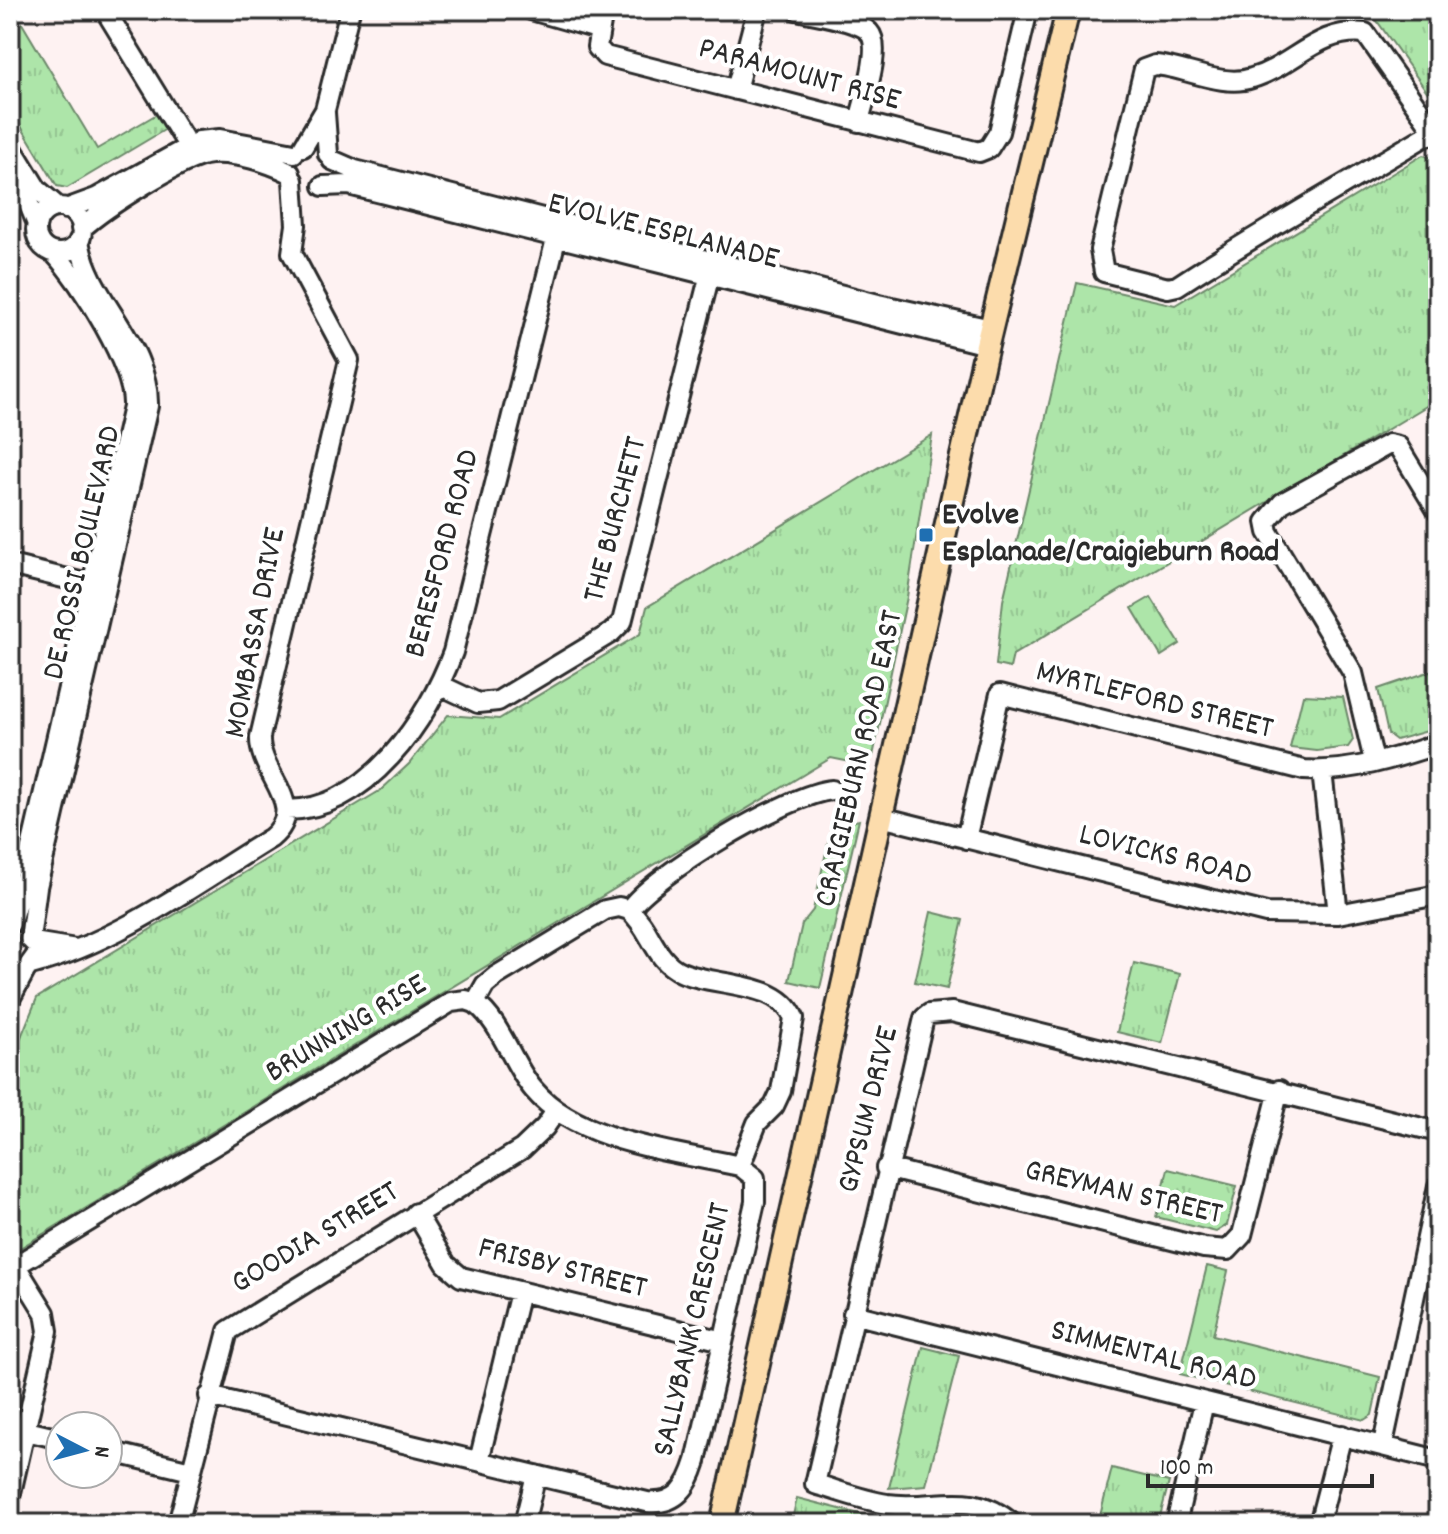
<svg xmlns="http://www.w3.org/2000/svg" width="1448" height="1534" font-family="Dekko,sans-serif">
<style>
.grass{fill:url(#grass-tufts);stroke:#6c886a;stroke-width:2}
.lines{fill:none;stroke-linecap:round;stroke-linejoin:round}
.minor-casing{stroke:#2b2b2b;stroke-width:24}
.major-casing{stroke:#2b2b2b;stroke-width:28}
.minor{stroke:#fff;stroke-width:18}
.major{stroke:#fcdcac;stroke-width:22}
.poi-dot{fill:#1f6fb2;stroke:#fff;stroke-width:3}
.labels{text-anchor:middle;dominant-baseline:central;stroke-width:8;stroke-linejoin:round;paint-order:stroke}
.street-label{font-size:32px;fill:#2b2b2b;stroke:#fff}
.poi-label{font-size:32px;font-weight:bold;fill:#2b2b2b;stroke:#fff;text-anchor:start}
</style>
<defs>
<pattern id="grass-tufts" width="24" height="20" patternUnits="userSpaceOnUse" patternTransform="scale(2)"><rect width="24" height="20" fill="#ade5a9"/><path d="M3 7l-1-3M5 7V3M7 7l1-3M15 17l-1-3M17 17v-4M19 17l1-3" fill="none" stroke="#95c592"/></pattern>
</defs>
<rect width="100%" height="100%" fill="#fef2f2"/>
<filter id="ink" filterUnits="userSpaceOnUse"><feTurbulence type="fractalNoise" baseFrequency=".0125" numOctaves="2"/><feDisplacementMap in="SourceGraphic" scale="16" xChannelSelector="R" yChannelSelector="G"/><feConvolveMatrix kernelMatrix="1 2 1 2 8 2 1 2 1" color-interpolation-filters="sRGB"/></filter>
<g filter="url(#ink)">
<path class="grass" d="M10 10H14L97 149 157 114 166 129 67 188 57 186 10 108Z
M1287 10H1438V107L1370 11 1328 19Z
M1423 155 1432 158 1438 167V399L1013 655 1010 668 996 665 1003 601 1077 283 1175 305Z
M932 435 907 597 873 756 860 764 831 758 10 1254V1064L37 998 381 790 409 764 448 715 499 719 640 634 647 607Z
M1151 597 1180 644 1161 656 1132 608Z
M1431 671 1438 700V728L1396 740 1388 734 1378 689Z
M1303 695 1343 697 1353 740 1348 747 1317 751 1290 748Z
M859 820 820 988 789 981 802 924 813 910 832 826Z
M931 912 963 920 947 989 915 982Z
M1134 963 1180 974 1162 1043 1117 1032Z
M1168 1169 1237 1186 1227 1225 1216 1232 1156 1217Z
M1207 1266 1228 1271 1213 1335 1380 1377 1372 1415 1364 1420 1180 1374Z
M923 1347 959 1356 926 1485 889 1488Z
M1112 1468 1169 1482 1158 1524H1098Z
M797 1498 887 1521 900 1520 905 1524H791Z"/>
<g class="lines">
<defs>
<path id="minor" d="M105 10 187 144
M531 10 598 29
M603 10 597 47 605 56 979 152 989 148 999 132 1028 10
M797 10C813 14 859 20 869 32 883 47 863 102 859 122
M736 90 757 10
M325 113 328 154
M1434 131C1348 183 1261 231 1177 286L1168 288 1104 272 1100 250 1144 69 1155 65C1185 67 1222 88 1252 78 1293 66 1318 28 1365 33L1434 131 1438 137
M10 145 37 189 58 207
M303 147 325 110 350 10
M332 160 355 170 878 304 991 329
M10 172 26 197 37 224
M323 186 349 185 987 345
M36 230a23 23 0 1 1 46 0a23 23 0 1 1-46 0Z
M66 209 96 198 199 141 220 139 294 153
M81 229C103 209 182 157 211 154 235 152 268 162 290 173
M10 565 92 585
M440 685 478 703 498 701 611 633 622 622 712 266
M1374 761 1353 673 1268 532 1266 522 1282 503 1389 444 1398 446 1438 512
M1322 771 1338 914
M287 810C367 810 428 720 453 652L560 223
M881 817 1266 913 1338 914 1438 895
M966 839 1000 694 1304 770C1348 773 1397 758 1438 744
M10 924 22 887 133 407C135 367 81 282 54 253
M30 939 37 887 148 406C150 343 88 301 79 240
M33 942 76 949
M31 965C118 942 194 885 271 838 310 806 258 774 260 737L349 360 292 253 296 225 293 180
M10 973 25 971 35 957
M10 999 25 971
M475 1003C502 1023 512 1065 534 1090 578 1142 676 1152 740 1166
M886 1168 1204 1248 1228 1250 1242 1235 1279 1090
M416 1213 446 1264 461 1277 723 1341
M10 1269 451 1002 466 1000 475 1003 485 985 496 976 605 910 619 907 629 910C652 875 790 793 832 790
M853 1314 1438 1460
M209 1396 647 1502C677 1505 688 1487 696 1461L755 1202V1178L740 1166 757 1123 774 1106 781 1091 794 1018C778 980 714 987 681 972 654 960 651 928 629 910
M10 1427 60 1439
M1383 1444 1438 1186
M108 1451 191 1471
M479 1461 520 1292
M10 1497 48 1331 45 1313 16 1266
M178 1524 228 1331 522 1149 545 1127 556 1111
M524 1524 536 1475
M1013 1524C970 1487 936 1511 887 1504 863 1500 839 1491 815 1484L924 1018 929 1014 952 1012 1438 1132
M1176 1524 1204 1402
M1319 1524 1342 1435"/>
<path id="major" d="M722 1524 987 345 1068 10"/>
</defs>
<use href="#minor" class="minor-casing"/>
<use href="#major" class="major-casing"/>
<use href="#minor" class="minor"/>
<use href="#major" class="major"/>
</g>
</g>
<rect class="poi-dot" x="918" y="527" width="16" height="16" rx="4"/>
<g class="labels">
<g class="street-label">
<text transform="translate(799 76) rotate(15)">PARAMOUNT RISE</text>
<text transform="translate(663 233) rotate(14)">EVOLVE ESPLANADE</text>
<text transform="translate(617 520) rotate(-75)">THE BURCHETT</text>
<text transform="translate(84 553) rotate(-77)">DE ROSSI BOULEVARD</text>
<text transform="translate(444 554) rotate(-75)">BERESFORD ROAD</text>
<text transform="translate(257 633) rotate(-79)">MOMBASSA DRIVE</text>
<text transform="translate(1154 702) rotate(14)">MYRTLEFORD STREET</text>
<text transform="translate(861 759) rotate(-77)">CRAIGIEBURN ROAD EAST</text>
<text transform="translate(1165 857) rotate(14)">LOVICKS ROAD</text>
<text transform="translate(347 1030) rotate(-31)">BRUNNING RISE</text>
<text transform="translate(870 1110) rotate(-76)">GYPSUM DRIVE</text>
<text transform="translate(1123 1194) rotate(13)">GREYMAN STREET</text>
<text transform="translate(316 1239) rotate(-31)">GOODIA STREET</text>
<text transform="translate(562 1270) rotate(14)">FRISBY STREET</text>
<text transform="translate(694 1330) rotate(-77)">SALLYBANK CRESCENT</text>
<text transform="translate(1153 1357) rotate(14)">SIMMENTAL ROAD</text>
</g>
<g class="poi-label">
<text x="942" y="517">Evolve<tspan x="942" dy="37">Esplanade/Craigieburn Road</tspan></text>
</g>
</g>
<rect width="1448" height="1534" fill="none" stroke="#fff" stroke-width="40"/>
<rect x="20" y="20" width="1408" height="1494" fill="none" stroke="#2b2b2b" stroke-width="3" filter="url(#ink)"/>
<g transform="translate(84 1450) rotate(96)"><circle r="38" fill="#ffffff" stroke="#aaaaaa" stroke-width="2"/>
<path d="M0-6L14 30L0 20L-14 30Z" fill="#1f6fb2"/>
<text y="-12" font-size="22" font-weight="bold" text-anchor="middle" fill="#2b2b2b">N</text>
</g>
<path d="M1148 1474v12h224v-12" fill="none" stroke="#2b2b2b" stroke-width="4"/>
<text x="1160" y="1474" font-size="24" fill="#2b2b2b" stroke="#ffffff" stroke-width="6" paint-order="stroke">100 m</text>
</svg>
